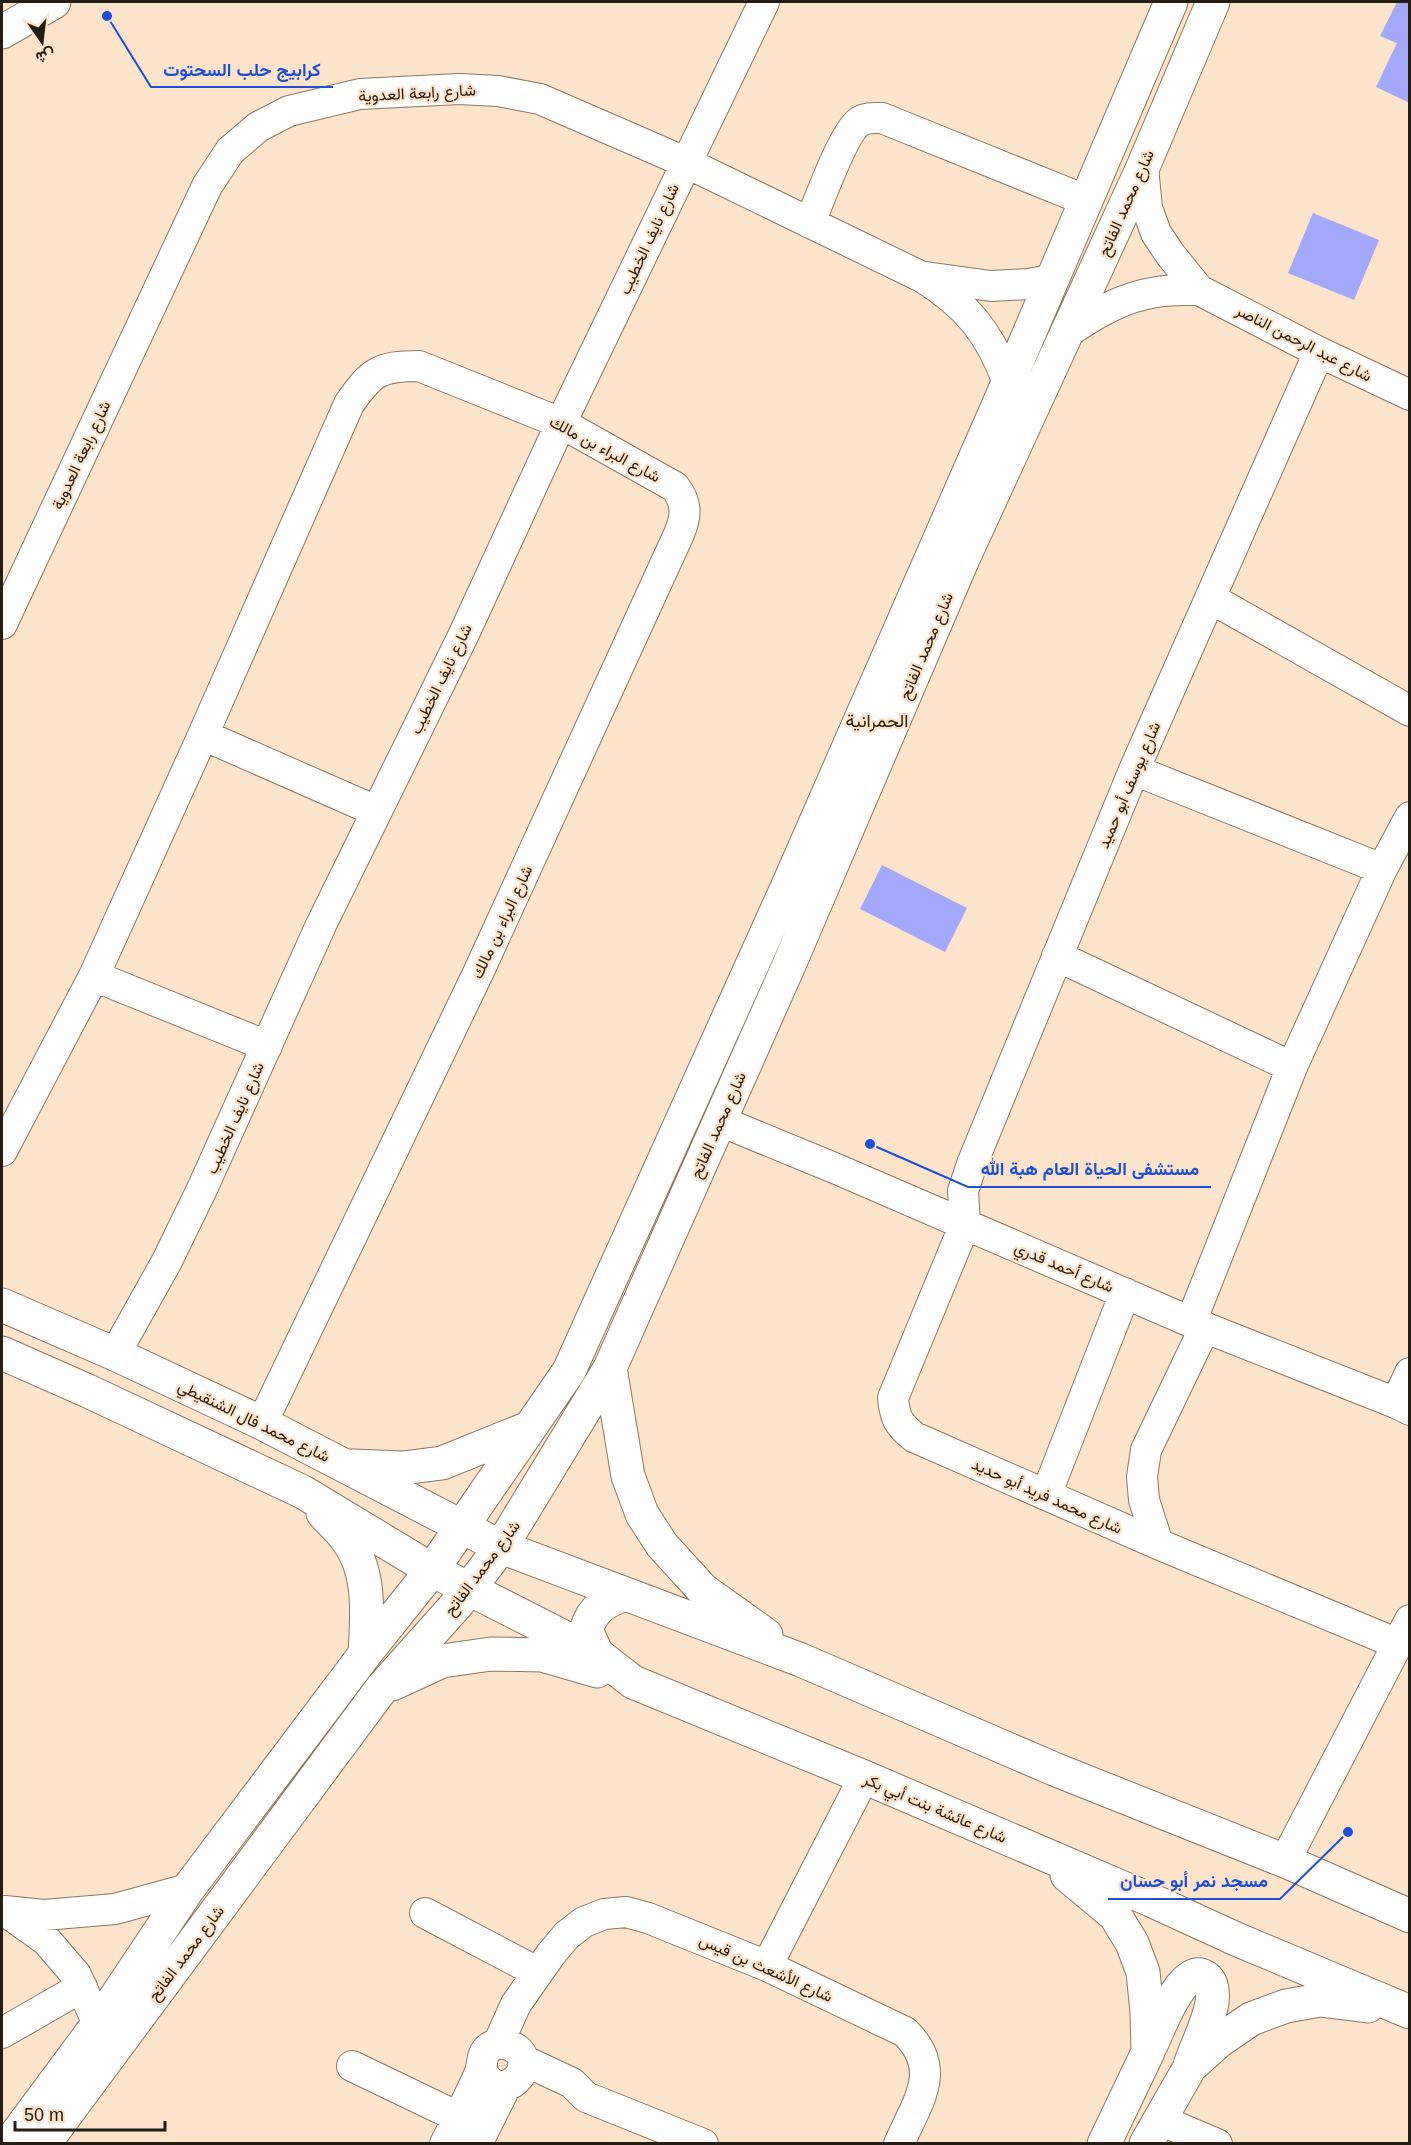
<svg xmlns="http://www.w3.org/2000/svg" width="1411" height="2145" font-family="Arial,Vazirmatn,sans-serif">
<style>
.building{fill:#a3a8fa}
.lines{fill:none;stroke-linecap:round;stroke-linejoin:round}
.minor-casing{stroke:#8b775f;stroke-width:32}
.major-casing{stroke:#8b775f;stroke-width:35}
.highway-casing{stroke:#8b775f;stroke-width:35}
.minor{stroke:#fff;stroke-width:30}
.major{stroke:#fff;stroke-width:33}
.highway{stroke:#fff;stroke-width:33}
.labels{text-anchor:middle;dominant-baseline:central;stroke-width:4.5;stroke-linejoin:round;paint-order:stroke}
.street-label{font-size:16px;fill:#251d13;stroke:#fbe4ca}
.neighbourhood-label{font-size:18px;fill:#251d13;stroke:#fbe4ca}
.leader{fill:none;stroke:#1d4ed8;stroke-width:2}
.callout-dot{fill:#1d4ed8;stroke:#fbe4ca;stroke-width:2}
.callout-label{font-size:18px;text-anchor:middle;font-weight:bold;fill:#1d4ed8;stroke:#fbe4ca;stroke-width:4.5;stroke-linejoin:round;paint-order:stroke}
</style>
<rect width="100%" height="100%" fill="#fbe4ca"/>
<path class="building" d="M1397 2H1410V103L1376 87 1397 43 1380 36Z
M1313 213 1379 240 1354 300 1288 273Z
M882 865 967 908 945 952 860 909Z"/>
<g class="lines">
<defs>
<path id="minor" d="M1143 167 1147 208 1156 233 1170 254 1199 290 1319 352 1410 395
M810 223C818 203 844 132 859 122 866 117 875 118 882 118L1085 200
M925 277 991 286 1028 284 1051 280
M1068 332C1096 313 1123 297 1157 292 1170 289 1185 290 1199 290
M1319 352 1134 770 972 1164 963 1191 965 1224 893 1398C895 1418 898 1424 914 1437L1158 1544 1398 1644
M1210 598 1410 711
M2 624 207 186 230 151 258 127 289 111 360 94 459 89 498 91 540 99 685 162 922 277C967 305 990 333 1008 383
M203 735 376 811
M1134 770 1382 869
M1057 956 1292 1067
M94 976 267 1046
M720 1121 839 1170 1191 1322 1396 1403 1410 1410
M2 1151 94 976 203 735 349 404C371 372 379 366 419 366L561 423 675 487C687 503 687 515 679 534L479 971 262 1423
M1191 1322 1292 1067 1382 869 1410 817
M115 1354 167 1261 202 1189 321 925 463 636 561 423 764 2
M1396 1403 1410 1373
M1046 1495 1125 1293
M1158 1544 1144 1500 1142 1477 1146 1450 1205 1327
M1285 1861 1410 1620
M5 1911 44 1915 115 1909 188 1889
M5 1911 47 1941 76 1975 98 2024
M425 1913 537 1972
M767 1966 864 1777
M2 2033 82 1987
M498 2044 516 2004 551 1954 567 1935 584 1922 604 1914 626 1912 648 1918 767 1966 905 2032C944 2070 917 2102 899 2144
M523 2060 572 2083 586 2097 703 2144
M352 2066 458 2117
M1160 2120 1217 2144
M445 2144C457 2120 470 2096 480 2072 483 2063 481 2053 490 2047 497 2043 506 2043 513 2047 544 2064 500 2111 481 2069
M477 2144 506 2086"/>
<path id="major" d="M2 1305 115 1354 262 1423 501 1547 801 1660 1054 1769 1285 1861 1410 1916
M2 1353 88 1391 303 1492 432 1570 597 1654 633 1682 864 1777 1151 1900 1236 1939 1410 2012
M610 1368 628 1476 642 1514 662 1545 703 1590 766 1635
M352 1466 403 1468 442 1463 529 1428
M323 1513C330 1521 339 1529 345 1537 372 1570 367 1615 365 1654
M597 1654 586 1630C593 1608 604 1602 625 1594
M392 1684 442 1661 491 1654 542 1655 597 1671
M1067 1875 1115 1915 1132 1943 1143 1972 1147 2012 1148 2052 1104 2144
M1151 2045C1159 2029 1182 1963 1205 1977 1213 1982 1213 1994 1212 2003 1208 2024 1197 2045 1190 2065
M9 2144 98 2024 188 1889 365 1654 432 1570 569 1371 790 881 1008 383 1171 2
M44 2144 382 1688 458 1603 501 1547 610 1368 789 965 962 561 1143 167 1213 2
M1146 2144 1190 2067 1219 2041 1251 2019 1286 2006 1320 2000 1368 2006"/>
<path id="highway" d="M2 32 54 2"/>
</defs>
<use href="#minor" class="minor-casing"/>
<use href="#major" class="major-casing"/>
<use href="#highway" class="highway-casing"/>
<use href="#minor" class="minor"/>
<use href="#major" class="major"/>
<use href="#highway" class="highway"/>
</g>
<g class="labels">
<g class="street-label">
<text transform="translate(417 93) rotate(-3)">شارع رابعة العدوية</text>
<text transform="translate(1126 203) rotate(-66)">شارع محمد الفاتح</text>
<text transform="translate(649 239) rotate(-65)">شارع نايف الخطيب</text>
<text transform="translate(1304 343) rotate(27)">شارع عبد الرحمن الناصر</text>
<text transform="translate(605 449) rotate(28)">شارع البراء بن مالك</text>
<text transform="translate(81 455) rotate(-65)">شارع رابعة العدوية</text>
<text transform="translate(926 646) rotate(-67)">شارع محمد الفاتح</text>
<text transform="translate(441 679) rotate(-64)">شارع نايف الخطيب</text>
<text transform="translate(1129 785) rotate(-67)">شارع يوسف أبو حميد</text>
<text transform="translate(502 922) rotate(-65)">شارع البراء بن مالك</text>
<text transform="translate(235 1118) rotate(-66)">شارع نايف الخطيب</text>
<text transform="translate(718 1125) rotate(-66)">شارع محمد الفاتح</text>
<text transform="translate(1064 1267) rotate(23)">شارع أحمد قدري</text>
<text transform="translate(254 1421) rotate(26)">شارع محمد فال الشنقيطي</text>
<text transform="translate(1047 1496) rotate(24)">شارع محمد فريد أبو حديد</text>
<text transform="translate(482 1568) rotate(-53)">شارع محمد الفاتح</text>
<text transform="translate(935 1808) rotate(23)">شارع عائشة بنت أبي بكر</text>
<text transform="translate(186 1953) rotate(-53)">شارع محمد الفاتح</text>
<text transform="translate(766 1968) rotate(24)">شارع الأشعث بن قيس</text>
</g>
<g class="neighbourhood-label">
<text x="877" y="721">الحمرانية</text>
</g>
</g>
<path class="leader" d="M107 16L151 87H333M870 1144L968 1187H1211M1348 1832L1280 1899H1108"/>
<g class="callout-dot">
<circle cx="107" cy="16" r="6"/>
<circle cx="870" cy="1144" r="6"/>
<circle cx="1348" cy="1832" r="6"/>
</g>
<g class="callout-label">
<text x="242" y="76">كرابيج حلب السحتوت</text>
<text x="1090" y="1175">مستشفى الحياة العام هبة الله</text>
<text x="1194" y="1887">مسجد نمر أبو حسان</text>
</g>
<rect width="1411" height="2145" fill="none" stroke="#251d13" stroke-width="6"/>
<g transform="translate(42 42) rotate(166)" stroke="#fbe4ca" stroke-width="4.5" paint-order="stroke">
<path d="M0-4.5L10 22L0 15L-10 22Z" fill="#251d13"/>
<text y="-9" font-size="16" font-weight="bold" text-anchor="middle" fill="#251d13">ش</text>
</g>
<path d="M15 2121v9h150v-9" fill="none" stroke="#251d13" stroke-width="3"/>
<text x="24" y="2121" font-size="18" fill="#251d13" stroke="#fbe4ca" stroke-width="4.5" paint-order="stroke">50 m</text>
</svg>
